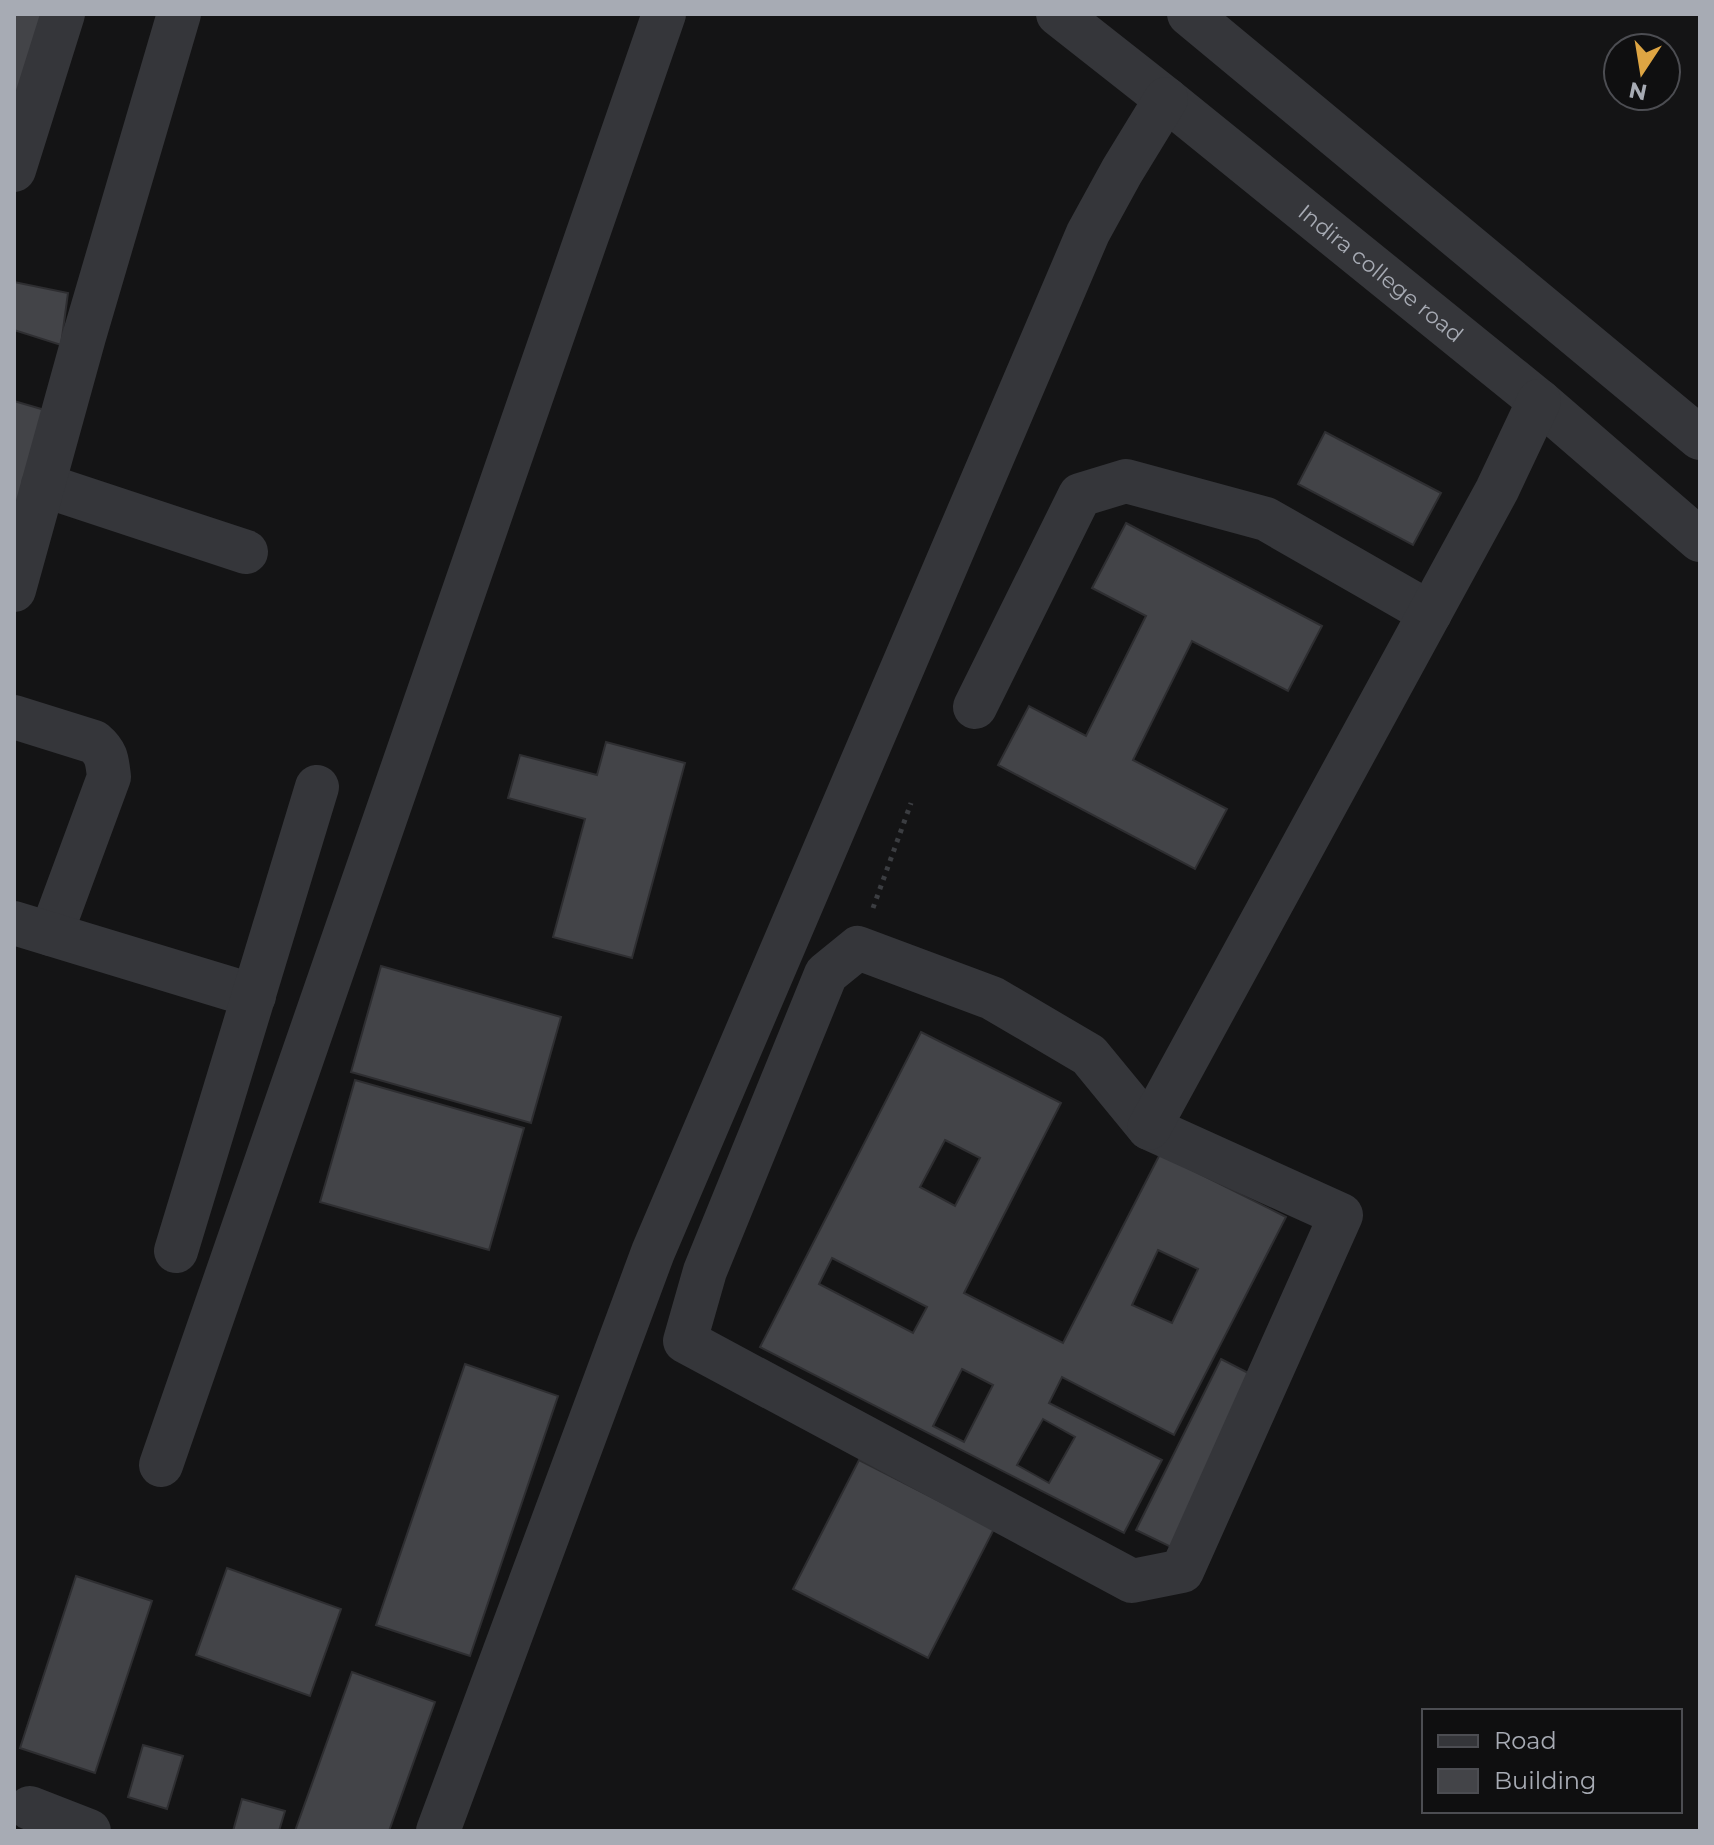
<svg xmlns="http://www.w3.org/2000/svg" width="1714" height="1845" font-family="Montserrat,sans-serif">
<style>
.building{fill:#434448;stroke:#2e2e31;stroke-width:2;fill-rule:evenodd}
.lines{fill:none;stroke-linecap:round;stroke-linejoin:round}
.path{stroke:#3b3d41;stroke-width:5;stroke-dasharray:4 6;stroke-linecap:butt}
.minor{stroke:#35363a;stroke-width:44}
.labels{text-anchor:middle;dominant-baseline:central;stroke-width:8;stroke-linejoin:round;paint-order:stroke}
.street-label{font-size:22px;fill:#a7abb4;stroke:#0f0f10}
</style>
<rect width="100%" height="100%" fill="#141415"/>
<path class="building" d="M14 14H53L27 96 14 92Z
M14 282 68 293 61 345 14 330Z
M14 401 55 413 14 558Z
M1325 432 1441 493 1413 545 1298 484Z
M1126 523 1322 626 1288 691 1192 641 1133 760 1227 809 1195 869 998 765 1029 706 1086 736 1146 616 1092 588Z
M606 742 685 763 632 958 553 937 585 819 508 798 520 755 597 775Z
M381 966 561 1017 531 1123 351 1072Z
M921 1032 1061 1103 964 1293 1063 1343 1160 1154 1286 1217 1174 1435 1062 1377 1049 1403 1162 1460 1124 1533 760 1347ZM945 1140 980 1158 955 1206 920 1187ZM1158 1250 1198 1269 1172 1323 1132 1305ZM832 1258 927 1307 913 1333 819 1284ZM962 1369 993 1385 964 1442 933 1426ZM1043 1419 1075 1437 1049 1483 1017 1465Z
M355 1080 524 1128 489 1250 320 1202Z
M1221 1359 1258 1378 1173 1548 1136 1530Z
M465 1364 558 1396 470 1656 376 1625Z
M859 1460 994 1529 928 1658 793 1589Z
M227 1568 341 1609 310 1696 196 1655Z
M76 1576 152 1601 95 1773 20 1748Z
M352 1672 435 1702 389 1831H295Z
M143 1745 183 1756 167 1809 128 1797Z
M242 1799 285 1811 279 1831H233Z"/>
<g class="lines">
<path class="path" d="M873 908 911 803"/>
<g class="minor">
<path id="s1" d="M1058 14 1166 99 1539 401 1700 540"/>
<path d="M1189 14 1700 438"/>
<path d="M14 170 63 14"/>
<path d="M43 485 246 552"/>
<path d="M14 590 84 337 179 14"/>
<path d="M975 707 1080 495 1126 481 1266 519 1430 613"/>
<path d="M14 717 94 742C107 753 107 760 109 777L51 934"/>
<path d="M14 923 254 996"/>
<path d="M858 948 992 998 1089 1055 1149 1128 1341 1215 1182 1571 1132 1581 685 1341 705 1271 826 974Z"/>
<path d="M1149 1128 1497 490 1539 401"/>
<path d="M176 1251 317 787"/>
<path d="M161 1465 664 14"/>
<path d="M30 1808 89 1831"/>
<path d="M438 1831 653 1252 1088 233 1122 171 1166 99"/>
</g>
</g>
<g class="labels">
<g class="street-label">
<text stroke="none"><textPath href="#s1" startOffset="414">Indira college road</textPath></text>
</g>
</g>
<rect width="1714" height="1845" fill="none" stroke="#a7abb4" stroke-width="32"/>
<rect x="1422" y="1709" width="260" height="104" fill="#0f0f10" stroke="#4c4d52" stroke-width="2"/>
<rect x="1438" y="1735" width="40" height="12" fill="#35363a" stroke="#4c4d52" stroke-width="2"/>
<text x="1494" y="1749" font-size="24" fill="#a7abb4">Road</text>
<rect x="1438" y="1769" width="40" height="24" fill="#434448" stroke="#4c4d52" stroke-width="2"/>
<text x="1494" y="1789" font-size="24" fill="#a7abb4">Building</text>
<g transform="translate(1642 72) rotate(192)"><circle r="38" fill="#0f0f10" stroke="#4c4d52" stroke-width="2"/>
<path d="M0-6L14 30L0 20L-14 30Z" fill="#dea543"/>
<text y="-12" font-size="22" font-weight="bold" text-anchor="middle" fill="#a7abb4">N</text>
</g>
</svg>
